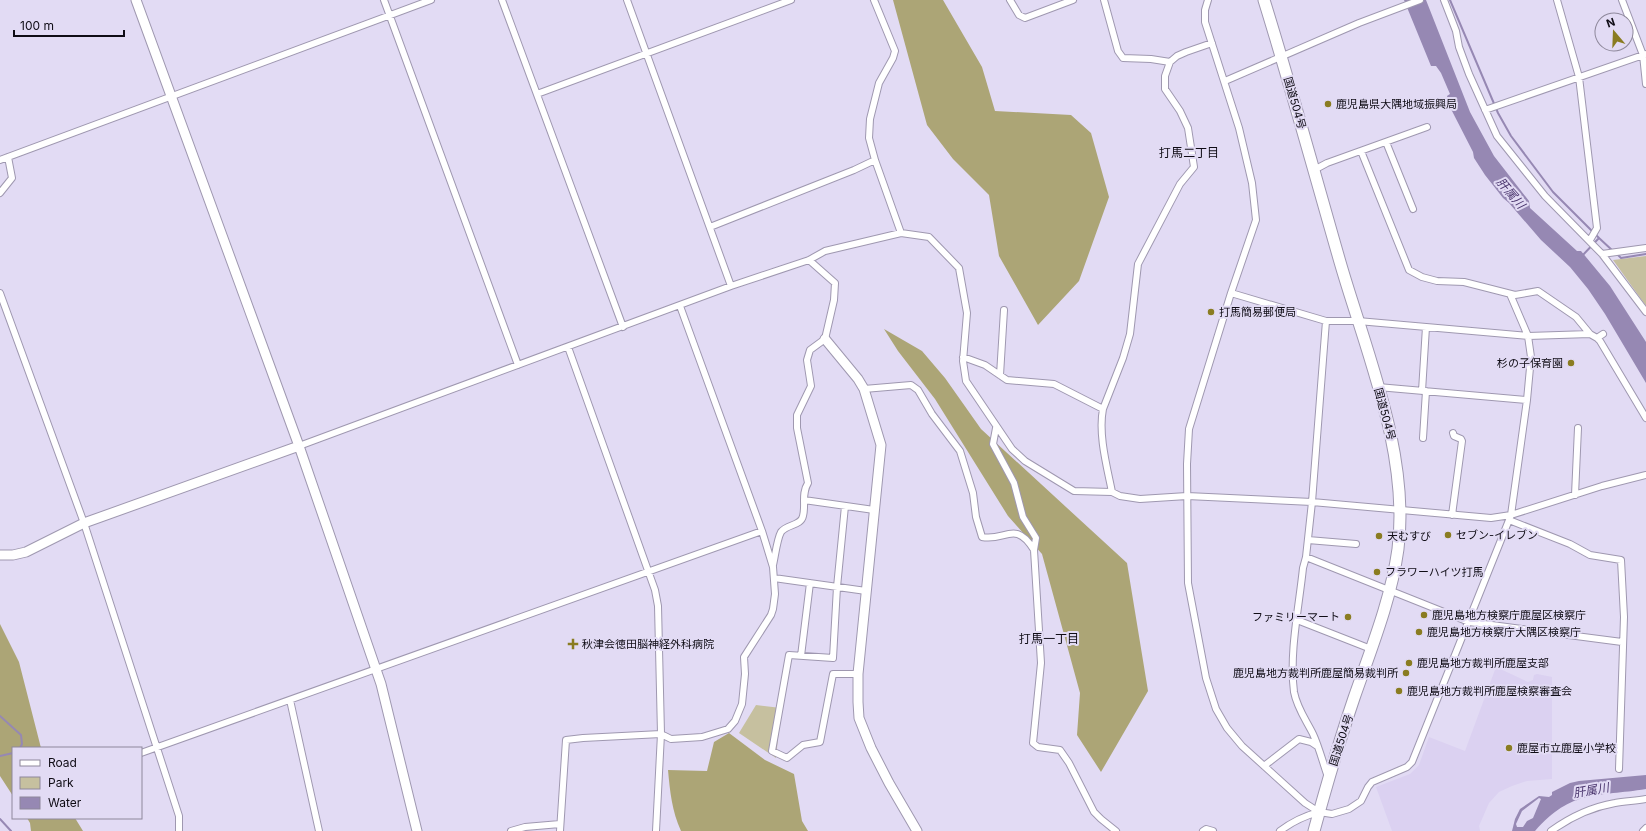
<svg xmlns="http://www.w3.org/2000/svg" width="1646" height="831" font-family="Inter,'Noto Sans JP',sans-serif">
<style>
.built{fill:#dbd1f1}
.green{fill:#c6c09f}
.forest{fill:#aca576}
.water{fill:#9688b3;fill-rule:evenodd}
.lines{fill:none;stroke-linecap:round;stroke-linejoin:round}
.stream{stroke:#9688b3;stroke-width:2}
.street-casing{stroke:#9f98b0;stroke-width:8}
.secondary-casing{stroke:#9f98b0;stroke-width:11}
.highway-casing{stroke:#9f98b0;stroke-width:13}
.street{stroke:#fff;stroke-width:6}
.secondary{stroke:#fff;stroke-width:9}
.highway{stroke:#fff;stroke-width:11}
.poi-dot{fill:#8a7c21;stroke:#e2dbf4;stroke-width:1.5}
.labels{text-anchor:middle;dominant-baseline:central;stroke-width:4;stroke-linejoin:round;paint-order:stroke}
.street-label{font-size:11px;fill:#0f0c15;stroke:#e2dbf4}
.poi-label{font-size:11px;fill:#0f0c15;stroke:#e2dbf4;text-anchor:start}
.neighbourhood-label{font-size:12px;fill:#0f0c15;stroke:#e2dbf4}
.water-label{font-size:12px;font-style:italic;fill:#4a356d;stroke:#e2dbf4}
</style>
<rect width="100%" height="100%" fill="#e2dbf4"/>
<path class="built" d="M1496 667 1528 682 1533 680 1534 675 1537 674 1552 677V779L1527 781 1512 786 1499 792 1489 803 1479 826 1480 831H1392L1376 787 1410 774 1419 765 1429 737 1465 751Z"/>
<path class="green" d="M1646 256V306L1613 260Z
M756 705 781 708 776 758 739 733Z"/>
<path class="forest" d="M893 0H943L982 67 995 111 1071 115 1091 133 1109 197 1079 281 1038 325 999 256 989 195 953 159 927 125Z
M884 329 922 351 945 378 981 429 1127 563 1148 691 1101 772 1077 735 1080 693 1042 554 1008 516 935 399 898 351Z
M0 624 19 662 41 748H13V796L0 776Z
M729 733 765 760 794 774 802 821 808 831H681C672 811 670 792 668 770L707 771 714 742Z
M27 818H75L83 831H31L30 823Z"/>
<path class="water" d="M1404 0H1426L1470 112 1494 156 1529 201 1530 208 1577 251H1581L1610 286 1646 342V383L1605 314 1588 289 1570 267 1541 240 1509 203 1503 198 1485 175 1474 158 1473 152 1452 111 1447 96 1450 94 1441 73 1436 66H1431Z
M1646 775V789C1597 797 1572 789 1535 831H1512L1515 819 1520 809 1539 796 1549 797 1552 795V792L1570 783 1579 781ZM1539 798 1541 799 1533 818 1527 821 1523 827H1517L1516 824 1522 811Z"/>
<g class="lines">
<path class="stream" d="M1450 0 1498 113 1511 136 1553 192 1599 238
M1617 254 1621 258 1646 254
M1582 256 1599 238 1613 251
M0 716 21 735 22 744 20 748
M0 756 13 753
M0 819 11 831"/>
<defs>
<path id="street" d="M384 0 518 365
M502 0 623 327
M627 0 731 286
M874 0 895 51 893 58 879 83 870 119 869 138 875 160 901 233
M1010 0 1019 15 1025 18 1073 0
M1104 0 1118 51 1123 58 1151 59 1170 62
M1208 0 1205 10V22L1239 128 1252 183 1256 220 1231 293 1189 429 1187 464 1188 583 1206 678 1216 709 1227 728 1242 746 1305 803 1319 812 1332 814 1349 809 1361 801 1368 787 1372 782 1407 767 1412 762 1511 515 1527 400 1531 357 1528 336 1510 294
M1444 0 1456 31 1459 47 1469 74 1497 136 1545 196 1602 254 1646 312
M1557 0 1579 77 1597 228 1590 240
M1622 0 1643 55 1646 84
M1225 81 1359 23 1420 0
M537 94 791 0
M1485 110 1646 54
M1386 142 1413 209
M1361 151 1409 270 1422 277 1437 281 1464 282 1515 295 1538 291 1576 317 1590 334
M0 160 431 0
M1314 170 1327 163 1427 127
M0 193 12 178 8 157
M710 227 854 170 875 160
M1602 254 1646 248
M0 293 84 523 179 816V831
M1231 293 1326 321H1358L1528 336 1590 334 1597 338 1603 334
M1326 321 1312 502 1306 557 1303 568C1299 607 1289 653 1294 692 1297 708 1306 720 1313 734 1319 747 1323 763 1328 777
M1597 338 1600 341 1646 418
M963 357 985 365 1007 380 1054 384 1103 409
M1000 375 1004 310
M1378 387 1527 400
M864 389 911 385 918 390 932 414 960 451 973 493 976 517 982 537C1005 542 1015 519 1034 550
M1422 391 1426 327
M996 428 993 444 1014 483 1023 517 1036 538 1034 550 1041 663 1033 743 1038 747 1060 750 1069 763 1094 812 1101 819 1116 831
M1423 438 1426 391
M299 446 731 286 809 260 825 251 901 233 929 237 959 268 967 313 963 361 966 381 1012 449 1025 461 1074 491 1112 492 1120 496 1140 499 1187 496 1312 502 1491 518 1511 515 1602 486 1646 475
M1112 492C1107 467 1098 434 1103 409L1123 358 1130 334 1138 264 1180 184 1194 167 1188 128 1180 111 1165 89V76L1170 62 1177 56 1186 52 1212 43
M1575 495 1578 428
M804 500 874 510
M845 506 837 587 833 658 789 655 772 751 787 758 803 745 820 742 833 674H858
M1452 515 1462 441 1461 439 1454 436 1453 433
M1509 520 1570 544 1590 555 1621 560 1624 617 1619 769
M1308 540 1356 544
M1306 557 1469 622 1622 642
M773 565C775 557 777 539 781 532 787 524 801 526 803 516 806 505 801 494 808 483L797 428V415L811 386 807 360 810 350 825 339 834 300 835 283 809 260
M774 578 866 591
M1297 620 1371 649
M801 656 810 583
M290 700 319 831
M141 753 762 531
M1264 766 1299 739 1311 742 1317 746
M511 831 525 827 560 824
M560 831 566 740 583 738 661 734 658 606 655 590 568 347
M656 831 661 734 671 739 702 737 728 729 735 721 742 704 745 674 744 657 771 615 773 609 775 594 773 567 762 531 680 306
M1203 831 1206 829 1213 831
M1280 831C1293 821 1304 816 1319 812
M1551 831C1569 818 1592 807 1615 803 1625 801 1636 801 1646 799
M1643 831 1646 828"/>
<path id="secondary" d="M136 0 299 446 381 684 417 831
M825 339 858 379 864 389 881 445 858 674V702L859 718 871 748 889 783 917 831
M0 555H13L26 552 84 523 299 446"/>
<path id="highway" d="M1264 0C1291 87 1315 175 1340 262 1366 352 1410 454 1398 549 1391 600 1371 649 1354 698 1339 742 1326 787 1314 831"/>
</defs>
<use href="#street" class="street-casing"/>
<use href="#secondary" class="secondary-casing"/>
<use href="#highway" class="highway-casing"/>
<use href="#street" class="street"/>
<use href="#secondary" class="secondary"/>
<use href="#highway" class="highway"/>
</g>
<g class="poi-dot">
<circle cx="1328" cy="104" r="4"/>
<circle cx="1211" cy="312" r="4"/>
<circle cx="1571" cy="363" r="4"/>
<circle cx="1448" cy="535" r="4"/>
<circle cx="1379" cy="536" r="4"/>
<circle cx="1377" cy="572" r="4"/>
<circle cx="1424" cy="615" r="4"/>
<circle cx="1348" cy="617" r="4"/>
<circle cx="1419" cy="632" r="4"/>
<path d="M571 638h4v4h4v4h-4v4h-4v-4h-4v-4h4z"/>
<circle cx="1409" cy="663" r="4"/>
<circle cx="1406" cy="673" r="4"/>
<circle cx="1399" cy="691" r="4"/>
<circle cx="1509" cy="748" r="4"/>
</g>
<g class="labels">
<g class="street-label">
<text transform="translate(1295 103) rotate(74)">国道504号</text>
<text transform="translate(1385 414) rotate(75)">国道504号</text>
<text transform="translate(1341 740) rotate(-72)">国道504号</text>
</g>
<g class="poi-label">
<text x="1336" y="104">鹿児島県大隅地域振興局</text>
<text x="1219" y="312">打馬簡易郵便局</text>
<text x="1563" y="363" text-anchor="end">杉の子保育園</text>
<text x="1456" y="535">セブン-イレブン</text>
<text x="1387" y="536">天むすび</text>
<text x="1385" y="572">フラワーハイツ打馬</text>
<text x="1432" y="615">鹿児島地方検察庁鹿屋区検察庁</text>
<text x="1340" y="617" text-anchor="end">ファミリーマート</text>
<text x="1427" y="632">鹿児島地方検察庁大隅区検察庁</text>
<text x="582" y="644">秋津会徳田脳神経外科病院</text>
<text x="1417" y="663">鹿児島地方裁判所鹿屋支部</text>
<text x="1398" y="673" text-anchor="end">鹿児島地方裁判所鹿屋簡易裁判所</text>
<text x="1407" y="691">鹿児島地方裁判所鹿屋検察審査会</text>
<text x="1517" y="748">鹿屋市立鹿屋小学校</text>
</g>
<g class="neighbourhood-label">
<text x="1189" y="152">打馬二丁目</text>
<text x="1049" y="638">打馬一丁目</text>
</g>
<g class="water-label">
<text transform="translate(1511 193) rotate(49)">肝属川</text>
<text transform="translate(1591 790) rotate(-10)">肝属川</text>
</g>
</g>
<rect x="12" y="747" width="130" height="72" fill="#e2dbf4" stroke="#8e889b"/>
<rect x="20" y="760" width="20" height="6" fill="#ffffff" stroke="#8e889b"/>
<text x="48" y="767" font-size="12" fill="#0f0c15">Road</text>
<rect x="20" y="777" width="20" height="12" fill="#c6c09f" stroke="#8e889b"/>
<text x="48" y="787" font-size="12" fill="#0f0c15">Park</text>
<rect x="20" y="797" width="20" height="12" fill="#9688b3" stroke="#8e889b"/>
<text x="48" y="807" font-size="12" fill="#0f0c15">Water</text>
<g transform="translate(1614 32) rotate(341)"><circle r="19" fill="#e2dbf4" stroke="#8e889b"/>
<path d="M0-3L7 15L0 10L-7 15Z" fill="#8a7c21"/>
<text y="-6" font-size="11" font-weight="bold" text-anchor="middle" fill="#0f0c15">N</text>
</g>
<path d="M14 30v6h110v-6" fill="none" stroke="#0f0c15" stroke-width="2"/>
<text x="20" y="30" font-size="12" fill="#0f0c15" stroke="#e2dbf4" stroke-width="3" paint-order="stroke">100 m</text>
</svg>
